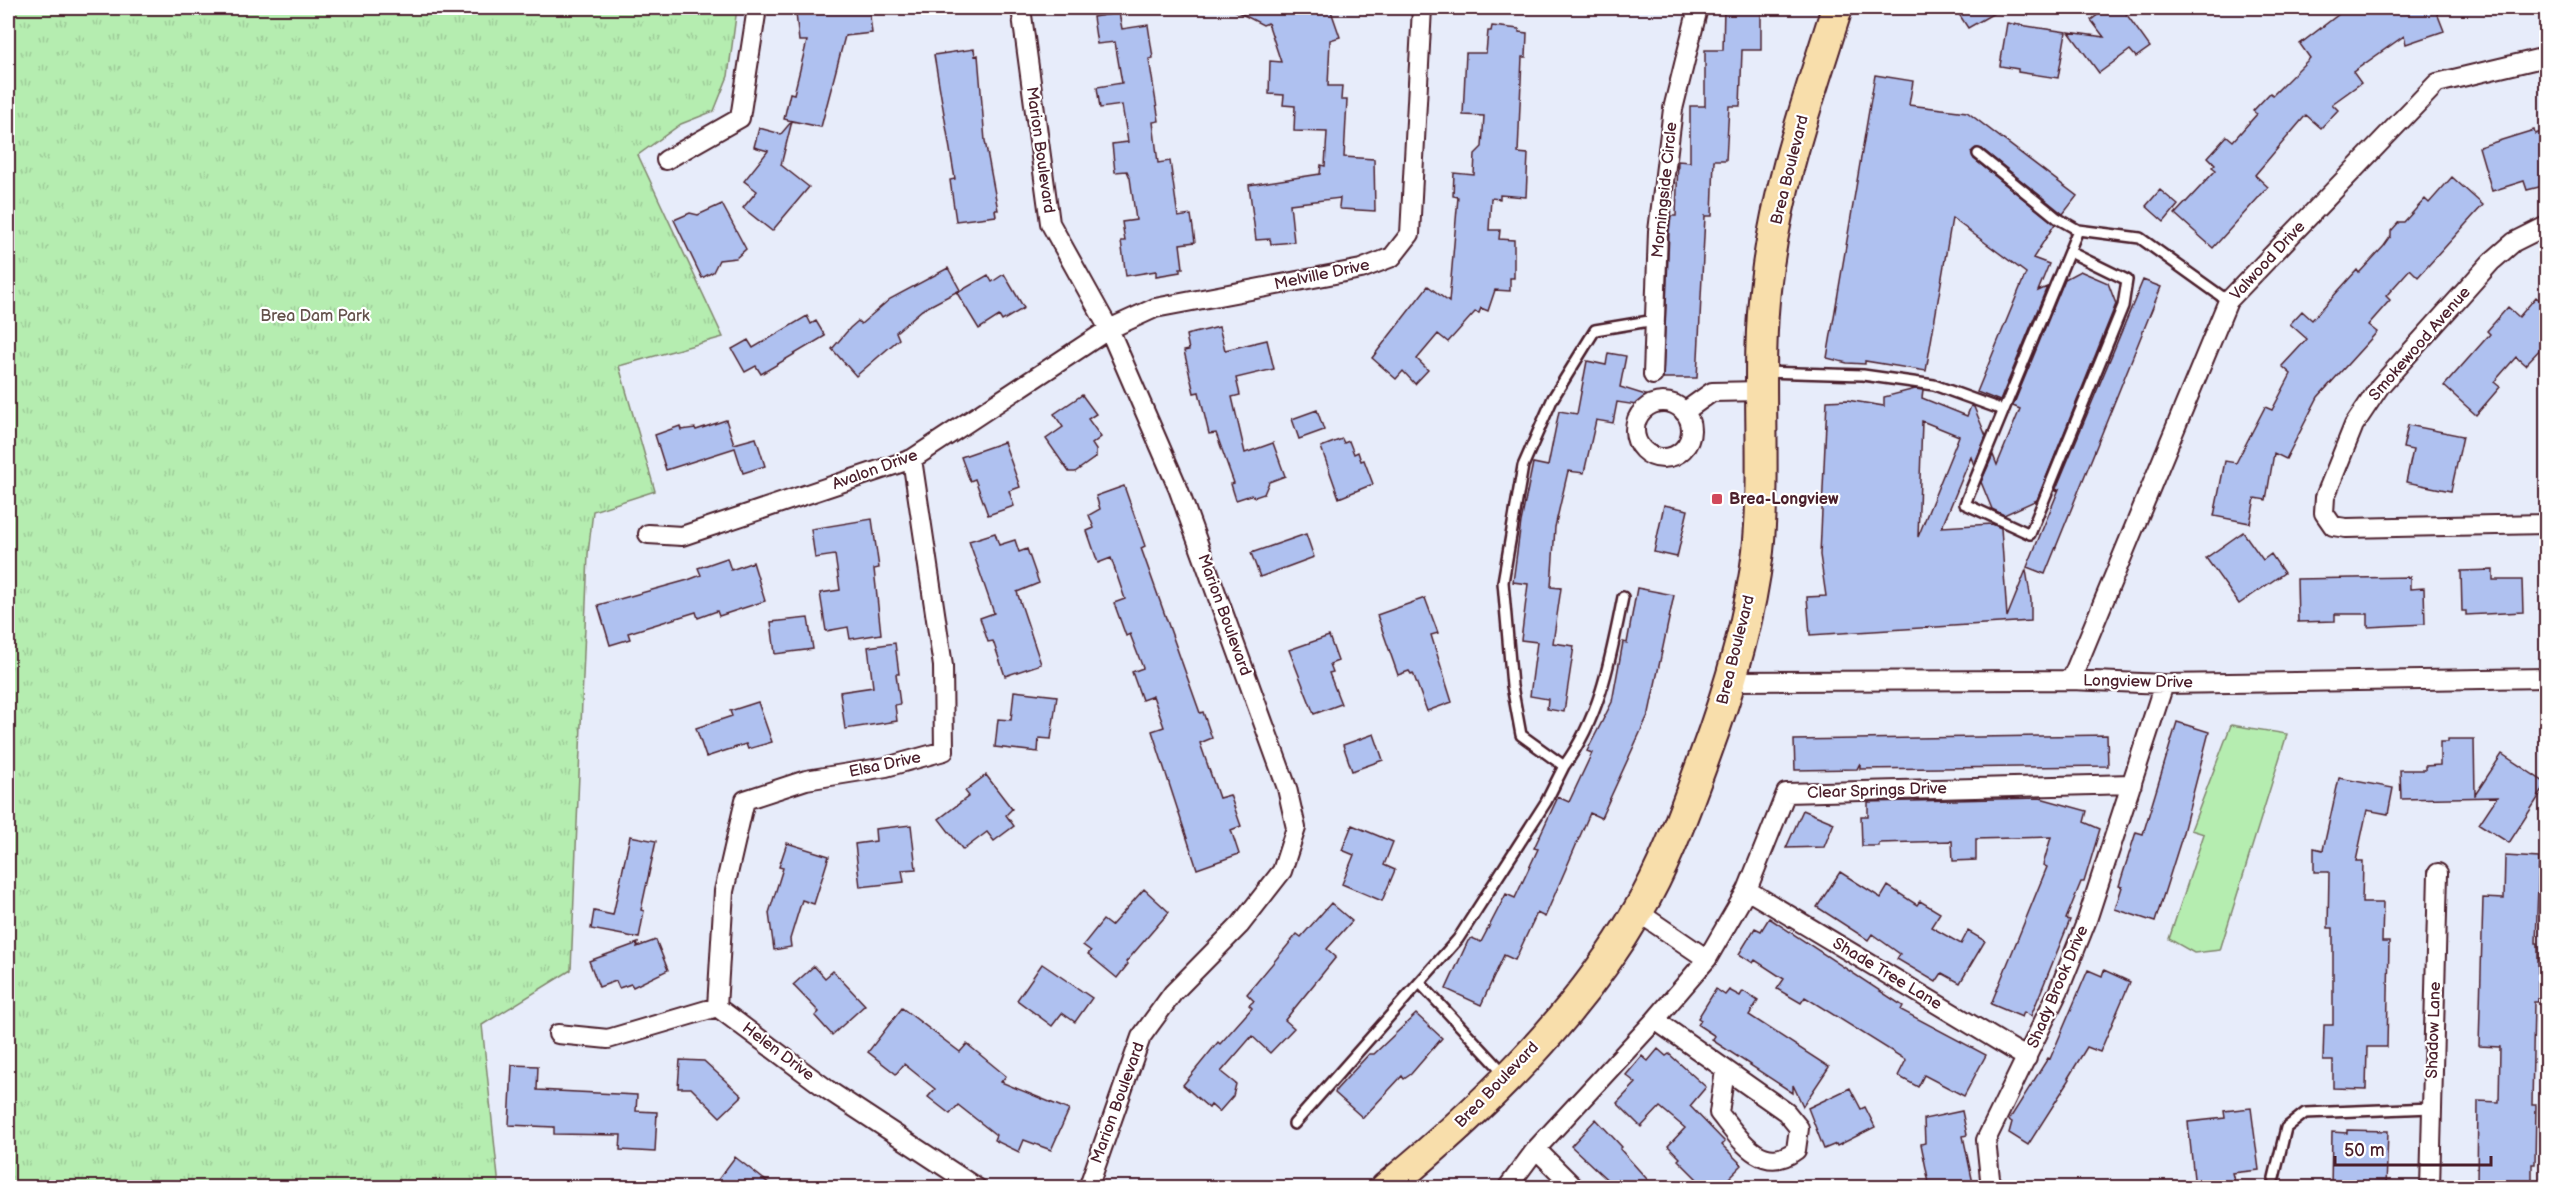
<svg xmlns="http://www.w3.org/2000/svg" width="2554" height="1195" font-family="'Balsamiq Sans',sans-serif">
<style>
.park{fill:url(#park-tufts);stroke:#80866e;stroke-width:1.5}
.pitch{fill:#b5edb0;stroke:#80866e;stroke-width:1.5}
.building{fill:#afc1f0;stroke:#4a1f2b;stroke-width:1.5;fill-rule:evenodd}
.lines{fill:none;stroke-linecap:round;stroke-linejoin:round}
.service-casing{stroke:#4a1f2b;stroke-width:14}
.minor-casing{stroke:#4a1f2b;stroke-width:22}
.primary-casing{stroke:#4a1f2b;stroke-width:34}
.service{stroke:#fff;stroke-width:9}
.minor{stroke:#fff;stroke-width:18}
.primary{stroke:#f8deab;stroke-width:30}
.poi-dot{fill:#d1495b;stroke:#fff;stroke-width:2}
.labels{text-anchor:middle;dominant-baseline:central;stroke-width:4.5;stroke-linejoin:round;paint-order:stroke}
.street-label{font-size:16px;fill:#4a1f2b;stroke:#fff}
.park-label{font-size:16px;fill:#65524c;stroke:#fff}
.poi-label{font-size:16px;font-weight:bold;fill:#4a1f2b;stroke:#fff;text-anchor:start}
</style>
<defs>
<pattern id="park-tufts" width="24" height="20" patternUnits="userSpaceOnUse" patternTransform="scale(1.5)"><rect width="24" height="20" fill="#b5edb0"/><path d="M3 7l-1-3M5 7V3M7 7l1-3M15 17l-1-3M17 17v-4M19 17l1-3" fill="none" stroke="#9dcb98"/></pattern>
</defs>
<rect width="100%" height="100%" fill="#e7ecfa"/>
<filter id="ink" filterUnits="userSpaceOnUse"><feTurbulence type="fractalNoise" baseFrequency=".0167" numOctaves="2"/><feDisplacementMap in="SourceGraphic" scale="12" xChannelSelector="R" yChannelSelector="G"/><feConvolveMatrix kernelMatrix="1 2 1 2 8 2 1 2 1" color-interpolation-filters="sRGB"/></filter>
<g filter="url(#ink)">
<path class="park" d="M8 8H737L728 76 714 111 681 124 638 155 723 337 619 366 655 491 593 511 588 554 571 970 482 1025 499 1187H8Z"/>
<path class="pitch" d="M2231 725 2287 734 2220 950 2194 953 2169 939 2204 834 2191 830Z"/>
<path class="building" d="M816 8H869L872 33 845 36 821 127 792 121 781 165 809 187 772 231 743 208 757 191 744 181 768 151 754 147 759 128 781 134 792 121 784 119 790 93 794 94 807 41H799L796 13 816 11Z
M1230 8H1330L1340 37 1330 40 1328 86H1342L1341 100H1347L1344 157 1374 159 1375 211 1341 209 1339 207 1340 198 1290 204 1294 242 1271 244 1270 239 1256 240 1249 185 1320 174 1321 165 1325 166 1327 132 1294 131 1295 106 1283 105 1284 95 1269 94 1270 61 1281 62 1268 23 1263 25Z
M1724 8H1761V50H1742L1740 106H1729L1726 160H1714L1712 216H1705L1697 378H1663L1669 232 1671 216H1676L1678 161 1690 162V106H1705V50H1723Z
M1955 8H2003L1968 28Z
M2107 8H2122L2150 47 2136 57 2130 50 2099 73 2069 32 2104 37 2091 20Z
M2347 8H2435L2444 31 2406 44 2404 36 2353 72 2361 83 2332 104 2338 110 2321 128 2306 115 2255 175 2268 187 2213 248 2175 214 2216 170 2212 167 2215 164 2208 157 2227 136 2233 141 2257 114 2253 111 2270 93 2273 95 2310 58 2300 44Z
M1119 13 1122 29 1148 25 1153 58 1149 59 1159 121 1153 122 1158 163 1170 161 1178 217 1191 215 1195 242 1180 244 1183 268H1180V272L1156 276V271L1126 276 1121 241H1125L1122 222 1136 220 1130 178 1127 171 1115 172 1112 144 1128 142 1122 105 1100 108 1097 87 1122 83 1115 42 1097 44 1093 17Z
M2007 23 2066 32 2058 78 2018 72V69L2000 66Z
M1492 26 1519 29V32L1527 33 1526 57H1522L1518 153 1528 154 1526 197 1500 195V199L1491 198 1489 230H1500L1499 239 1514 240V278H1510V291L1495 290 1488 311 1481 308 1479 313 1475 312 1448 342 1438 334 1417 359 1428 370 1415 384 1403 371 1396 379 1372 358 1428 286 1449 302 1458 197 1453 196 1454 173 1474 175 1475 154 1482 147 1484 116 1463 115 1466 53H1486L1488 31H1491Z
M974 49 975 56 978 55 985 141 998 210H995L996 216 956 221 950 180 955 179 934 55Z
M1875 75 1913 81 1909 105 1967 112 2077 196 2063 214 1982 149 1976 148 1971 152 1974 159 2055 224 2033 258 2049 264 2038 291 2047 287 2000 401 1977 392 2026 273 1952 218 1926 371 1865 361V364L1847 363 1827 358Z
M2534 130 2535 134 2547 130V185L2527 190 2524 181 2492 191 2479 147Z
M2452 177 2483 205 2418 277 2410 269 2386 296 2390 300 2368 325 2377 332 2318 397 2286 459 2274 453 2266 500 2255 498 2250 523 2214 516 2225 461 2236 463 2265 407 2272 410 2291 374 2282 366 2307 339 2290 324 2302 311 2312 320 2357 270 2359 273 2384 246 2391 236V231L2399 222H2404L2425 199 2429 203Z
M2160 190 2178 205 2164 222 2146 206Z
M722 204 746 249 736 258 719 260 713 272 702 278 674 220 690 213 698 215Z
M948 268 960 290 922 310 896 332 899 339 856 376 832 349 850 328 858 321 861 324 890 299Z
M2080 271 2108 283 2116 304 2037 500 2004 515 1992 509 1981 482 1993 455 1997 465 2020 409 2013 406 2065 279Z
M1004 274 1024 308 1002 321 999 316 979 329 957 293 988 275 992 282Z
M2143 280 2161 287 2045 574 2027 567 2059 489 2055 491Z
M2536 297 2547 306V342L2525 365 2516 357 2494 382 2500 387 2476 415 2444 386 2490 334 2487 331 2508 307 2519 317Z
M807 316 811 324 816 321 825 336 761 374 756 366 745 372 732 349 748 340 753 348Z
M1219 327 1225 350 1267 340 1274 369 1236 378 1240 395 1232 397 1245 453 1273 443 1285 476 1269 482 1264 494 1255 497 1251 495 1236 500 1231 484 1234 483 1216 433 1209 434 1199 392 1194 393 1184 351 1189 350 1186 335Z
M1608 353 1626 356 1620 387 1652 397 1650 407 1617 402 1613 423 1596 420 1584 473 1568 471 1555 527 1551 587 1561 588 1553 643 1574 646 1564 712 1547 709 1548 699 1530 696 1537 642 1521 640 1528 584 1513 582 1521 522 1533 463 1548 466 1559 411 1577 414 1587 361 1606 365Z
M1915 389 1923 390 1922 398 1967 416 1971 406 1974 407 1986 436 1974 465 1971 457 1942 527 1992 524 2001 528 2007 617 2026 570 2031 600V621L1810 635 1807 597 1826 596 1820 555 1827 401 1847 400 1884 406V397ZM1922 421 1959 436 1918 537Z
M1082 395 1096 414 1088 419 1101 437 1092 444 1096 450V457L1075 472H1069L1046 439 1063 427 1054 414Z
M1317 410 1324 430 1299 439 1292 419Z
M726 420 734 444 756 438 765 466 743 473 735 448 666 470 655 435 680 426 681 430 695 428 696 430Z
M2408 425 2463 436 2451 491 2406 482 2413 450 2403 448Z
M1342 439 1344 443 1349 441 1354 454 1358 452 1361 461 1364 460 1373 484 1339 498 1321 447Z
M1004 442 1020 487 1009 491 1014 506 988 515 975 479 970 481 961 457Z
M1124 486 1145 546 1141 548 1200 713 1203 712 1212 738 1200 743 1219 798 1230 795 1241 826 1231 830 1239 854 1197 869 1152 731 1164 727 1153 696 1142 700 1132 672 1143 668 1130 634 1126 636 1114 603 1125 599 1111 558 1098 563 1087 531 1094 528 1089 515 1100 509 1096 496Z
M1664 505 1688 510 1677 557 1654 552Z
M872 519 879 568 874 569 881 634 850 639 848 627 826 631 820 593 840 590 835 555 815 558 811 529Z
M2243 532 2263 560 2271 554 2284 573 2239 604 2206 558Z
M995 533 999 545 1015 540 1019 552 1027 549 1039 583 1017 592 1041 664 1005 676 993 641 988 642 980 618 994 613 969 541Z
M1306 534 1314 557 1260 577 1251 553Z
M727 558 731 570 753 562 765 601 719 616 717 611 698 618 696 612 628 633 630 639 610 645 598 605 688 580 701 575 698 568Z
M2493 570V580H2522L2523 612 2466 615V611H2462L2461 571Z
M2410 577V589L2424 588 2425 624 2368 627V614H2335V621L2298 622 2297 579Z
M1637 588 1674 595 1649 713 1601 818 1590 813 1545 917 1537 913 1515 960 1504 955 1481 1005 1446 989 1468 941 1472 938 1481 942 1506 894 1515 898 1538 849 1534 848 1558 797 1569 802 1592 753 1587 751 1612 702 1623 642 1627 643Z
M1425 598 1438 633 1431 635 1452 702 1427 711 1413 673 1411 674 1409 671 1398 675 1377 615Z
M808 618 813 649 775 654 771 622Z
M1329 636 1338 661 1330 664 1333 672 1329 673 1341 704 1314 714 1289 650Z
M895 643 899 674H896L900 704 895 705 897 721 845 729 840 692 873 687 868 647Z
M1014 691 1057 696 1051 739 1039 738 1038 752 995 747 998 719 1011 720Z
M758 702 772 742 748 749 746 744 706 757 696 728 732 716 730 711Z
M2177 722 2209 732 2181 840 2155 922 2115 909 2122 887 2119 886 2136 832 2143 834Z
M1374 734 1383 760 1352 771 1343 745Z
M2107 735 2108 766 1860 769V763L1857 769 1795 770 1794 740Z
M2448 739H2474L2475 795 2502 754 2547 784 2509 843 2479 824 2497 797 2401 799 2400 770H2425V766L2440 765V742H2448Z
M986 775 1012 809 1006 815 1014 826 994 841 987 832 963 850 939 819 969 796 965 791Z
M2339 778 2393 788 2388 814 2367 810 2356 861H2363L2362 903H2383L2382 942H2389L2387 1047H2367L2366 1089 2333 1088V1061H2323L2324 1025H2333V928H2328L2329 872H2314V848L2323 850Z
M2040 798 2087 811 2084 822 2100 829 2084 882H2081L2066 919 2070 920 2046 979 2031 1016 2024 1012 2022 1017 1991 1004 2047 867 2043 865 2051 837 1976 839V860L1953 861 1952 841 1879 843V846H1862L1861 816H1868V802Z
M1803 810 1834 823 1824 847 1786 848Z
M911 825 916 869 902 870 904 882 860 887 855 844 876 841 875 829Z
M1352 825 1393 842 1384 865 1395 870 1382 901 1342 884 1354 855 1342 850Z
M630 836 656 841 641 910 644 911 639 938 591 929 594 911 613 915Z
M787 843 829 856 814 904 802 900 790 939 791 947 774 950 769 913 783 868 779 867Z
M2505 856 2539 858 2536 943H2538V1002H2534L2532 1105H2536L2535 1164H2532V1188H2477L2478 1101 2499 1102 2500 1047 2479 1046 2483 898 2504 899Z
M1840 872 1881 898 1888 886 1917 905 1920 901 1940 913 1931 927 1961 944 1968 931 1985 941 1960 983 1942 973 1936 982 1897 959 1900 954 1872 934 1868 940 1817 907Z
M1144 889 1169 912 1126 962 1128 964 1117 978 1088 954 1091 951 1083 945 1103 920 1111 926Z
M1331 903 1352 921 1327 949 1336 957 1285 1020 1294 1028 1270 1053 1252 1036 1221 1072 1236 1084 1233 1096 1219 1112 1211 1105 1209 1108 1183 1085 1218 1042 1220 1044 1252 1008 1249 1005 1254 1001 1247 994 1297 934 1301 937Z
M1769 918 1903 1006 1901 1010 1986 1055 1964 1096 1924 1075 1918 1087 1898 1076 1906 1060 1805 997 1801 1003 1777 989 1784 979 1755 960 1753 963 1739 954 1755 928 1761 931Z
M656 940 668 970 633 987 631 984 619 988 616 981 599 987 589 961 638 943 637 947Z
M1042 964 1092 998 1075 1022 1062 1013 1052 1026 1017 1000Z
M814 966 825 978 833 971 865 1005 832 1035 815 1016 819 1012 793 985Z
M2088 970 2102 976 2104 970 2130 982 2100 1052 2087 1047 2068 1078 2070 1079 2028 1145 2009 1133 2012 1122 2009 1120 2048 1058 2050 1059Z
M1716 989 1725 995 1729 990 1740 996 1743 991 1758 1001 1749 1015 1829 1067 1803 1106 1793 1085V1093L1712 1040 1715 1036 1698 1025 1701 1020 1698 1018Z
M902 1008 960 1052 967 1044 1006 1076 1001 1082 1069 1110 1051 1150 1024 1140 1019 1152 994 1140 996 1135 958 1105 950 1114 928 1097 935 1089 904 1064 896 1074 868 1052Z
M1416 1014 1442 1038 1411 1074 1404 1079 1402 1076 1363 1118 1335 1093 1336 1090 1369 1054H1374Z
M1658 1049 1666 1056 1669 1054 1706 1087 1690 1106 1725 1142 1722 1145 1742 1165 1719 1188H1706L1678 1160 1680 1158 1668 1146 1685 1128 1660 1107 1641 1127 1617 1103 1636 1083 1626 1075 1642 1056 1648 1061Z
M680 1060 704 1061 742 1096 720 1117 691 1088H678Z
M512 1065 538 1066 537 1090 637 1095 636 1111 657 1112 655 1152 620 1150 621 1135 554 1134V1127L509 1125Z
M1850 1088 1861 1109 1865 1107 1875 1127 1837 1146 1836 1144 1824 1149 1808 1108Z
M2251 1108 2259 1170 2232 1173 2236 1188H2195L2188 1122 2225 1118 2224 1111Z
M1962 1111 1967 1135 1963 1136 1974 1188H1930L1921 1144 1925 1143 1924 1119Z
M1596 1119 1622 1147 1620 1149 1655 1188H1616L1571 1146Z
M2347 1130 2388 1131 2386 1188H2331L2332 1132 2347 1133Z
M735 1157 775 1188H712Z"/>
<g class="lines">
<defs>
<path id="service" d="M1978 154 2057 218 2078 230 2140 238 2228 301
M2070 252 2127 280 2123 306 2030 534 1965 504 2078 230
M1764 372 1863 375 1934 385 2003 410
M1564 766C1601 716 1611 656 1623 597
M1420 983 1504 1073
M1294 1124 1458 939 1546 802 1564 766 1521 735 1512 686 1503 582 1523 466 1553 398 1595 330 1655 320
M2274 1178 2286 1128 2305 1113 2432 1108"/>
<path id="minor" d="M1021 8 1050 223 1109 329 1178 488 1287 788 1296 828 1282 871 1240 925 1173 993 1141 1037 1088 1188
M666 160 740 118 757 8
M2546 226 2514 242 2491 262 2380 386 2354 425 2325 497 2324 513 2333 526 2346 528 2546 524
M1653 375 1658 231 1673 109 1698 8
M1635 430a28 28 0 1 1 56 0a28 28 0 1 1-56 0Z
M1684 412 1712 392 1762 391
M648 534 682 536 912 459 1109 329 1155 308 1361 269 1392 257 1410 234 1422 8
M2071 680 2228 301 2437 83 2546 57
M1729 681 2071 680 2164 684 2546 678
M1747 890 2027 1058
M1638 912 1707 959
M717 1007 724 891 745 800 806 780 886 767 944 751 943 666 912 459
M1655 1020 1786 1112 1799 1128 1796 1150C1762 1176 1739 1138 1719 1113L1725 1070
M558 1034 608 1039 717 1007 828 1090 977 1188
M1536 1149 1575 1188
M1507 1188 1536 1149 1655 1020 1707 959 1747 890 1786 793 2132 784
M1991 1188 1986 1140 2059 990 2087 920 2164 684
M2430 1188 2438 873"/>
<path id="primary" d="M1386 1188C1481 1110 1576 1018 1638 911 1666 864 1684 812 1703 761 1728 694 1750 621 1758 551 1767 461 1755 370 1766 281 1777 187 1809 97 1837 8"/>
</defs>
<use href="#service" class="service-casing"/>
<use href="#minor" class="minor-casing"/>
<use href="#primary" class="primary-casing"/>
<use href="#service" class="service"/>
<use href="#minor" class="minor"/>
<use href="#primary" class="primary"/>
</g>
</g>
<rect class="poi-dot" x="1711" y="493" width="12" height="12" rx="3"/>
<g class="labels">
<g class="street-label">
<text transform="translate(1040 150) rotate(82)">Marion Boulevard</text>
<text transform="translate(1790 170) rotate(-76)">Brea Boulevard</text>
<text transform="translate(1665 190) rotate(-84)">Morningside Circle</text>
<text transform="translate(2268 261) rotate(-47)">Valwood Drive</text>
<text transform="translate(1322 275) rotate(-12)">Melville Drive</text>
<text transform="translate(2420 344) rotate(-49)">Smokewood Avenue</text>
<text transform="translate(875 470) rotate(-20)">Avalon Drive</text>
<text transform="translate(1224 615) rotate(70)">Marion Boulevard</text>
<text transform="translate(1736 650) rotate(-76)">Brea Boulevard</text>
<text transform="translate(2138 682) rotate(1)">Longview Drive</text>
<text transform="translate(885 765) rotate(-12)">Elsa Drive</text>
<text transform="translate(1877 791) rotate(-2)">Clear Springs Drive</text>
<text transform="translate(1887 974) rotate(31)">Shade Tree Lane</text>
<text transform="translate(2058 987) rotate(-67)">Shady Brook Drive</text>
<text transform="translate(2434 1030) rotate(-88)">Shadow Lane</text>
<text transform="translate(778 1052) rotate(37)">Helen Drive</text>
<text transform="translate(1497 1085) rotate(-46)">Brea Boulevard</text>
<text transform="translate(1118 1103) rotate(-70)">Marion Boulevard</text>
</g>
<g class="park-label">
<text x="315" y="316">Brea Dam Park</text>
</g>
<g class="poi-label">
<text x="1729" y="499">Brea-Longview</text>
</g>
</g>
<rect width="2554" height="1195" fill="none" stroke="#fff" stroke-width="30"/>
<rect x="15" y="15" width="2524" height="1165" fill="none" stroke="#4a1f2b" stroke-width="2" filter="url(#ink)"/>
<path d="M2335 1156v9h156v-9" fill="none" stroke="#4a1f2b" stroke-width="3"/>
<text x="2344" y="1156" font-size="18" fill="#4a1f2b" stroke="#ffffff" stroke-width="4.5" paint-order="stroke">50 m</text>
</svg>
